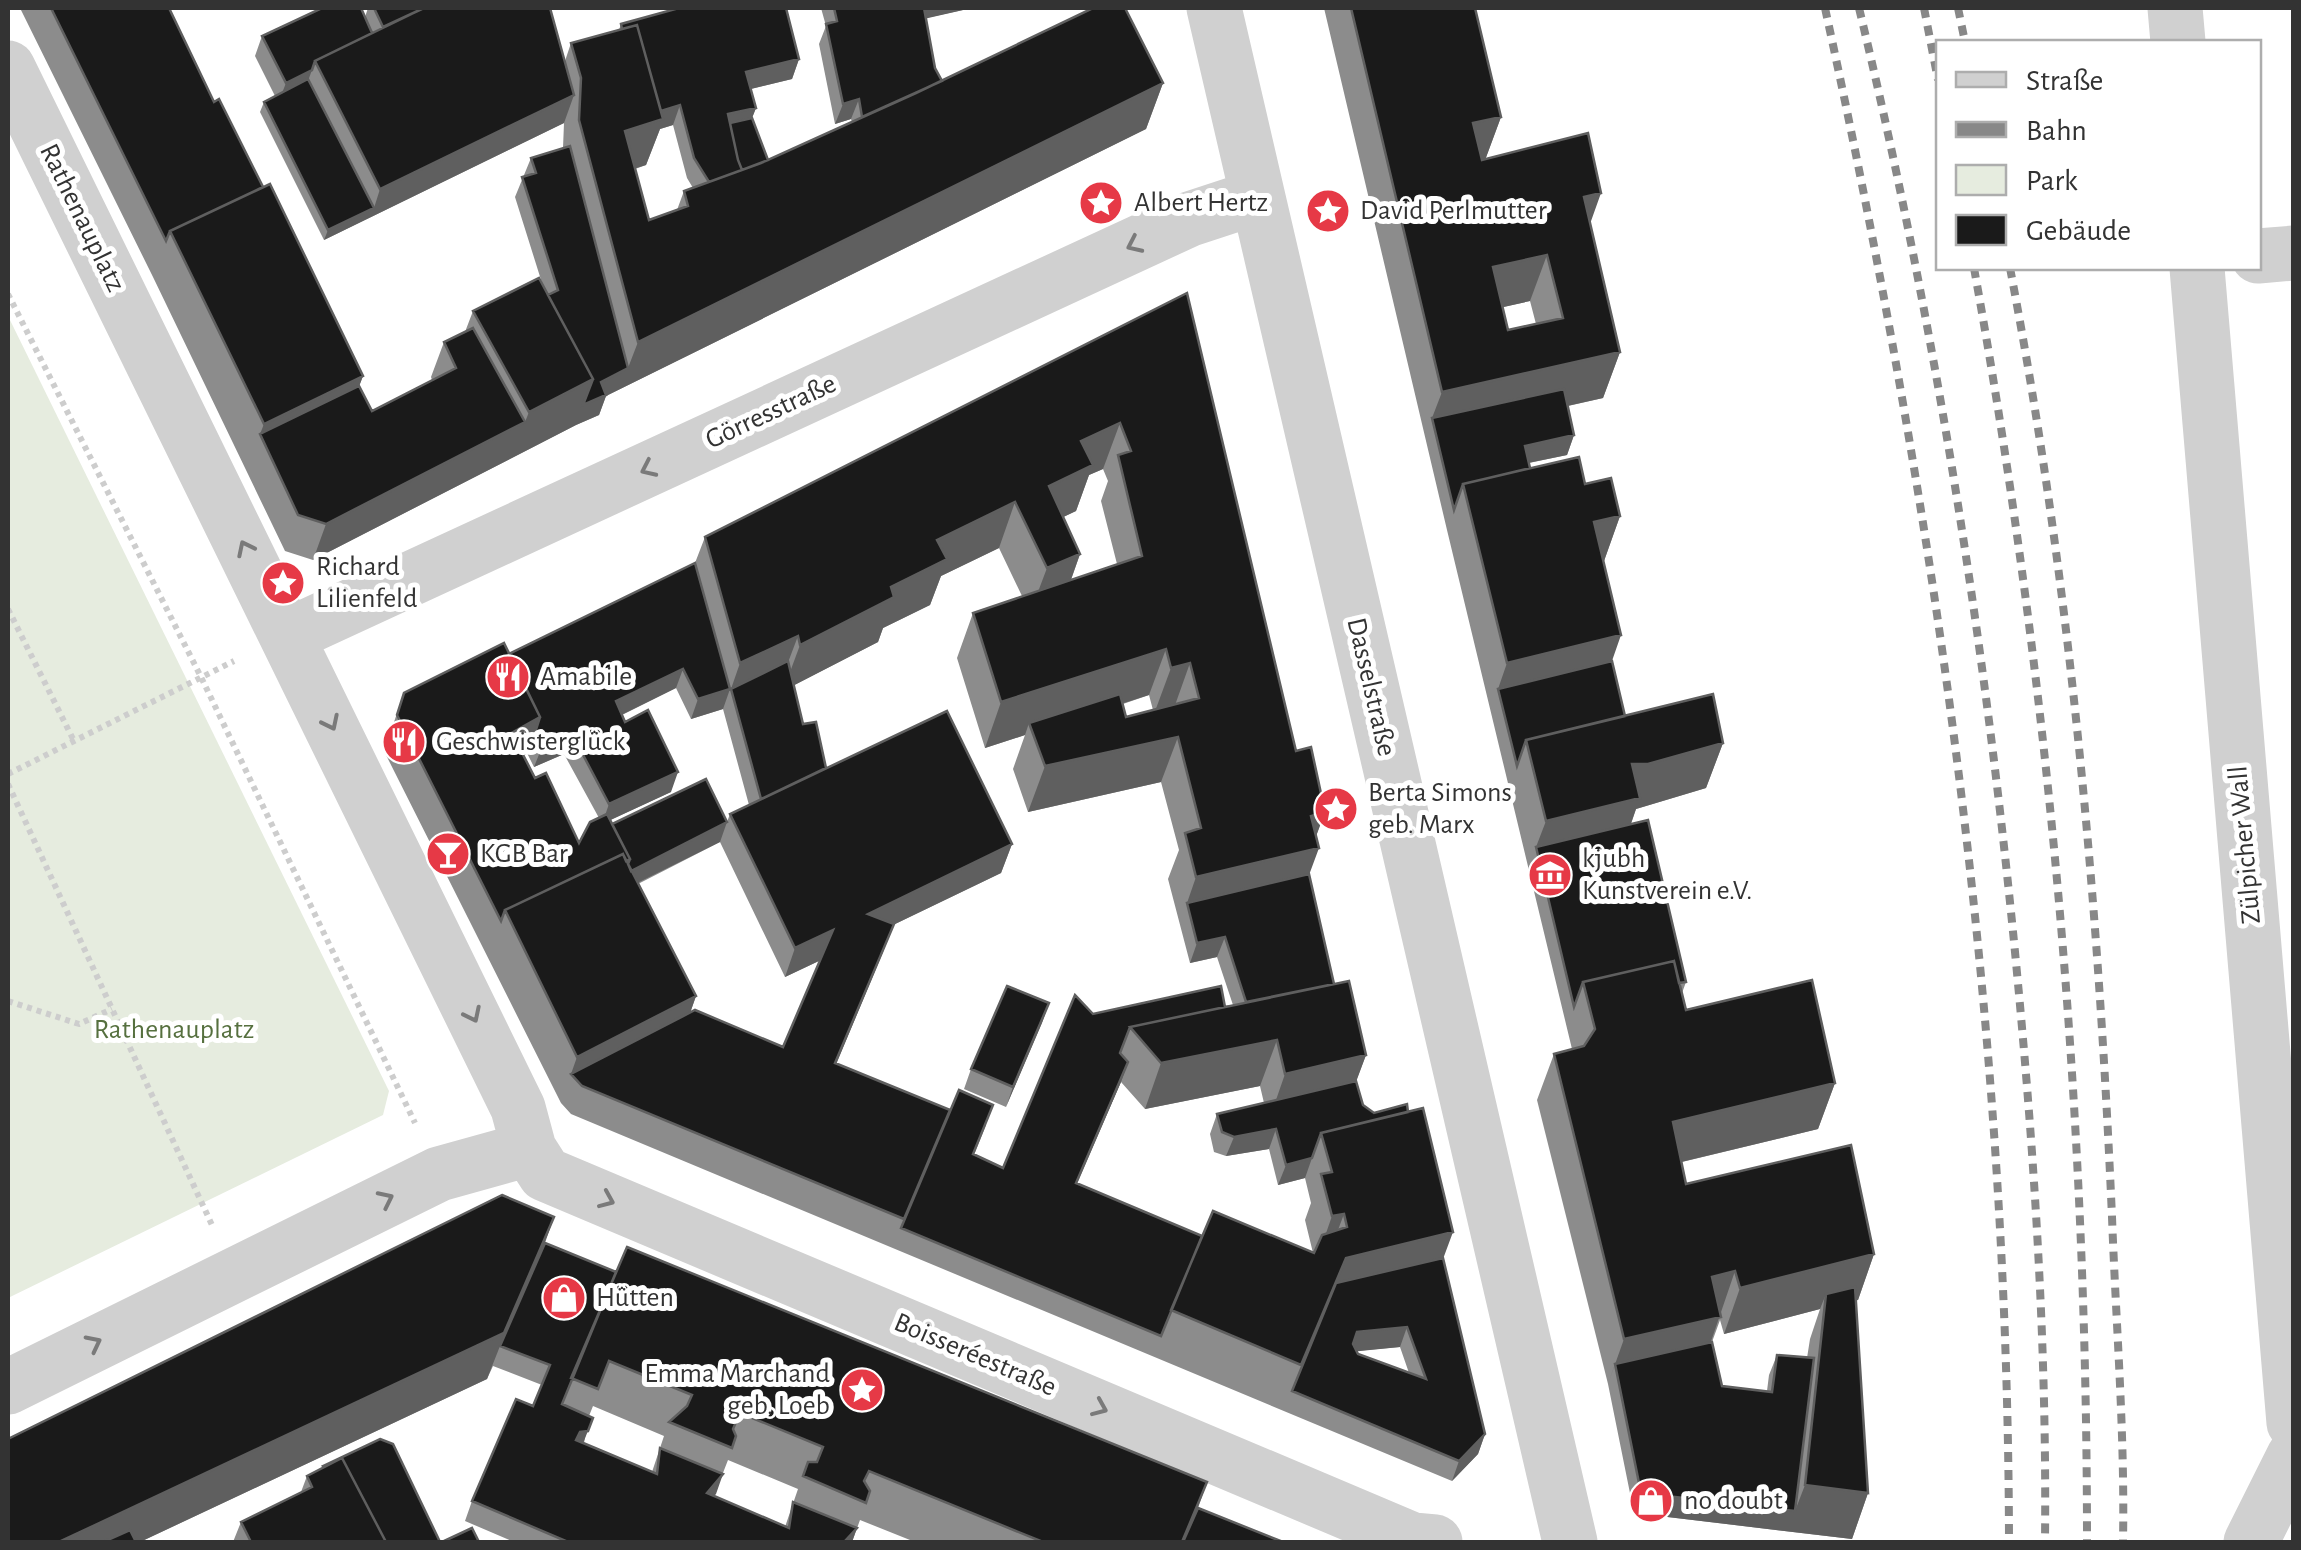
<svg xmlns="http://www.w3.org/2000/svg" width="2301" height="1550" font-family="'Alegreya Sans',sans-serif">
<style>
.green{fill:#e6ecdf}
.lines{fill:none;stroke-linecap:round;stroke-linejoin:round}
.path{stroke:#cdcdcd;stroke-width:6;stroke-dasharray:5 5;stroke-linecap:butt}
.minor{stroke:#d0d0d0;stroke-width:55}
.rail{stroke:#888;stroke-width:8;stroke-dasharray:10 8;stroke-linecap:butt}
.wall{fill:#8c8c8c;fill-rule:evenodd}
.shaded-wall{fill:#5f5f5f}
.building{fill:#1a1a1a;stroke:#5f5f5f;stroke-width:2.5;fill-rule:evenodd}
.oneway{stroke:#7a7a7a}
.labels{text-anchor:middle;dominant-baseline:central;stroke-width:10;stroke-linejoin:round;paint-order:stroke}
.poi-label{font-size:28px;fill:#333;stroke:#fff;text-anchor:start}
.street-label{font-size:28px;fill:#333;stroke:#fff}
.park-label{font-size:28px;fill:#56703f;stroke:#fff}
</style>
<rect width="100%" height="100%" fill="#fff"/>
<path class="green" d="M8 316 389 1091 383 1115 8 1298Z"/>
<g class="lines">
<path class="path" d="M8 294 201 677 415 1123
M8 609 74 741
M8 774 234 661
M8 784 212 1225
M8 1001 79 1024 112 1009"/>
<path class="minor" d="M1214 8 1570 1542
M2175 8 2178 42
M8 68 518 1108 529 1149 545 1174 1413 1540 1435 1542
M2258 256 2294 253
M2197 268 2294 1423
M289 635 1190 219 1257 197
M8 1387 439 1174 529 1149
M2251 1542 2294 1456"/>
<path class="rail" d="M1825 8C1936 516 2008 1021 2009 1542
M1859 8C1934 318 1984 634 2015 952 2034 1148 2047 1345 2045 1542
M1924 8 1938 80
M1958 8 1965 42
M1974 268C2050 687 2087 1116 2087 1542
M2010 268C2070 580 2098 899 2112 1217 2116 1325 2125 1434 2123 1542"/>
</g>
<path class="wall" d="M20 8H169L214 102 263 187 363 376 359 386 372 411 432 380 431 377 444 342 465 332 473 311 542 283 515 197 531 158 563 148 564 123 324 240 260 112 264 102 275 96 255 56 262 36 365 17 368 8H550L565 61 571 43 619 30 621 24 799 59 792 79 750 89 756 108 752 118 768 160 852 122 851 119 835 124 819 44 826 26 821 8H972L926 18 935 68 942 81 1163 83 1146 129 606 396 599 415 576 425 313 560 285 551 153 277ZM673 125 687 178 693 188 684 191 677 210 649 220 635 169 646 165 660 129Z
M1324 8H1475L1501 117 1485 160 1590 224 1620 352 1603 398 1568 406 1574 435 1567 455 1529 463 1530 468 1585 484 1620 516 1604 561 1612 661 1625 716 1723 743 1706 788 1636 809 1631 824 1686 982 1682 993 1686 1010 1835 1083 1818 1129 1682 1162 1686 1184 1874 1254 1858 1300H1856L1868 1493 1852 1539 1634 1513 1608 1384 1537 1100 1554 1054 1572 1049 1447 530ZM1530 301 1536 324 1508 330 1503 307ZM1820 1309 1810 1339 1807 1358 1777 1355 1769 1375 1767 1391 1722 1386 1712 1342 1720 1320 1724 1334Z
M1187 293 1296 751 1325 812 1316 836 1309 874 1334 984 1366 1055 1356 1081 1363 1105 1443 1258 1485 1434 1478 1454 1452 1481 571 1114 561 1103 384 751 404 693 509 654 695 563 705 537ZM1103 469 1108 481 1101 501 1117 564 1071 580 1080 554 1063 517 1076 511 1089 475ZM999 548 1022 596 973 613 957 658 985 748 1025 735 1013 769 1028 812 1161 782 1179 850 1168 879 1190 963 1217 957 1233 1005 1093 1014 1003 1168 974 1155 986 1125 836 1063 893 925 1001 873 1012 844 826 768 803 724 794 685 878 642 883 628 930 605 941 576ZM676 688 691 719 723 709 749 805 730 814 727 822 612 824 610 820 671 792 622 715ZM1149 695 1153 710 1126 717 1123 704ZM527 753 534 767 564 754 599 818 579 843 535 778 523 755ZM720 842 785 977 821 960 783 1047 690 1013 696 996 638 884ZM1121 1082 1145 1109 1260 1086 1264 1103 1217 1114 1210 1134 1214 1152 1226 1156 1269 1149 1278 1185 1305 1178 1311 1203 1305 1220 1313 1253 1202 1236 1077 1184ZM1400 1347 1409 1373 1358 1354 1356 1351Z
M1049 1003 1006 1107 964 1089 971 1069Z
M554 1217 545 1243 616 1272 1207 1482 1198 1508 1283 1542H915L860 1520 852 1542H514L465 1521 472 1501 533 1406 542 1385 493 1366 487 1379 140 1542ZM593 1406 664 1436 652 1472 584 1443 589 1416ZM728 1460 798 1489 785 1527 714 1496Z
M323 1466 440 1542H233L241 1522 301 1492 307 1476 322 1468Z"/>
<path class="shaded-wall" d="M920 8H972L915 21Z
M799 59 792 79 739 92 746 72Z
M312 70 305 89 278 103 286 83Z
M1163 83 1146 129 606 396 599 415 576 425 313 560 326 524 525 422 529 412 593 379 601 382 628 368 638 342Z
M574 95 564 123 324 240 328 230 374 208 380 189Z
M859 99 851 119 835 124 843 104Z
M680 105 673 125 660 129 646 165 608 177 625 131 646 115Z
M756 108 748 128 727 133 728 114Z
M1501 117 1484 163 1456 169 1473 123Z
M1601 193 1585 238 1584 197Z
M1547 255 1530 301 1477 313 1493 267Z
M1620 352 1603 398 1436 435 1432 418 1442 392Z
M363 376 346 421 260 434 264 424Z
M1120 423 1103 469 1089 475 1076 511 1032 532 1049 486 1081 441Z
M1574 435 1567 455 1518 465 1525 446Z
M1015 502 999 548 941 576 930 605 883 628 878 642 783 691 800 645 891 587 937 540Z
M1620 516 1604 561 1594 522Z
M1080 554 1064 599 1030 613 1047 568Z
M1621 635 1605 681 1498 689 1507 663Z
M798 636 781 681 731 689 740 663Z
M1166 649 1149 695 1033 732 1029 723 1025 735 985 748 1001 702Z
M1190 663 1174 708 1154 714 1171 668Z
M683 669 676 688 609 721 616 701Z
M730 689 723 709 691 719 698 699Z
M540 717 528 753 493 771 506 736Z
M572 734 564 754 534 767 542 747Z
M1178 737 1161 782 1028 812 1045 766Z
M1723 743 1706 788 1636 809 1624 843 1536 847 1546 821 1632 764Z
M678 772 671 792 602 824 609 804Z
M1325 812 1311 850 1319 848 1302 894 1187 903 1196 877 1311 816Z
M727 822 720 842 520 941 630 859Z
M1012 844 1001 873 893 925 883 952 825 1091 868 914Z
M833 930 823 959 785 977 795 948Z
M1225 937 1217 957 1190 963 1197 943Z
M696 996 680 1042 571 1074 577 1057Z
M1049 1003 1042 1023 1006 1107 1013 1087Z
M1277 1040 1260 1086 1145 1109 1161 1063Z
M1366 1055 1349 1101 1269 1120 1285 1074Z
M1128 1062 1121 1082 1068 1203 1076 1183Z
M1835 1083 1818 1129 1656 1168 1673 1122Z
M1276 1129 1269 1149 1226 1156 1234 1137Z
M1312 1158 1305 1178 1278 1185 1286 1165Z
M1344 1214 1327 1259 1316 1262 1332 1216Z
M554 1217 537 1263 500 1346 487 1379 140 1542H59Z
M1453 1232 1436 1278 1329 1303 1292 1391 1346 1258Z
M1874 1254 1858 1300 1825 1308 1826 1294 1820 1309 1724 1334 1740 1288Z
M1735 1271 1704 1362 1615 1364 1608 1384 1624 1339 1712 1277Z
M1407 1327 1400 1347 1350 1352 1357 1332Z
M609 1361 582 1432 593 1418 580 1451 569 1460 580 1432H582Z
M1485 1434 1478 1454 1452 1481 1459 1461Z
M723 1474 716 1494 699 1513 707 1493Z
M1805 1485 1868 1493 1852 1539 1634 1513 1641 1493 1795 1511Z
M857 1528 852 1542H844Z"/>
<path class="building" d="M51 8H169L214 102 219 99 263 187 170 231 166 241Z
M322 8H361L372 33 315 61 312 70 286 83 262 36Z
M374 8H424L383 27Z
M424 8H550L574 95 380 189 315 61Z
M679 8H786L799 59 746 72 756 108 728 114 738 160 742 170 709 182 694 158 680 105 661 111 637 25 622 29 621 24Z
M834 8H924L935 68 942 81 862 117 859 99 843 104 826 24 837 21Z
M1093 8H1125L1163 83 638 342 579 120 581 78 571 43 637 25 663 119 625 131 649 220 688 206 684 191 761 163 916 93Z
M1351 8H1475L1501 117 1473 123 1482 160 1588 133 1601 193 1584 197 1620 352 1442 392ZM1547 255 1563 318 1508 330 1493 267Z
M308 79 374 208 328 230 264 102Z
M752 118 768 160 742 170 738 160 730 123Z
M570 146 628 368 601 382 606 395 583 405 593 379 548 295 558 290 522 177 536 173 531 158Z
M270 184 363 376 264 424 170 231Z
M539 278 593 379 529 412 473 311Z
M1187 293 1296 751 1311 747 1325 812 1311 816 1319 848 1196 877 1185 833 1201 828 1178 737 1045 766 1029 723 1120 694 1126 717 1199 698 1190 663 1171 668 1166 649 1001 702 973 613 1142 556 1118 455 1131 451 1120 423 1081 441 1093 465 1049 486 1080 554 1047 568 1015 502 937 540 947 559 891 587 894 597 800 645 798 636 740 663 705 537Z
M473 328 525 422 326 524 298 515 260 434 359 386 372 411 456 368 444 342Z
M1564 389 1574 435 1525 446 1530 468 1463 484 1454 510 1432 418Z
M1579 457 1585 484 1611 478 1620 516 1594 522 1621 635 1507 663 1463 484Z
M695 563 730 689 698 699 683 669 616 701 625 722 648 710 678 772 609 804 572 734 542 747 535 733 540 717 509 654Z
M504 643 540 717 506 736 513 747 518 745 535 778 546 773 579 843 590 822 607 814 630 859 626 861 623 854 505 910 501 921 397 715 404 693Z
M788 661 803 724 816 722 826 768 761 799 731 689Z
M1612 661 1625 716 1526 740 1517 766 1498 689Z
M1713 694 1723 743 1648 764H1632L1640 798 1546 821 1526 740Z
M947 711 1012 844 868 914 894 924 835 1063 950 1110 904 1219 582 1086 571 1074 695 1010 783 1047 833 930 795 948 730 814Z
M706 779 727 822 631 871 628 864 630 859 612 824Z
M1648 820 1686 982 1679 983 1674 961 1583 982 1574 1007 1536 847Z
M623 854 696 996 577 1057 505 910Z
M1309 874 1334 984 1246 1002 1225 937 1197 943 1187 903Z
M1674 961 1686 1010 1812 980 1835 1083 1673 1122 1686 1184 1851 1145 1874 1254 1740 1288 1735 1271 1712 1277 1721 1317 1624 1339 1554 1054 1584 1046 1595 1029 1583 982Z
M1349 981 1366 1055 1285 1074 1277 1040 1161 1063 1130 1027Z
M1007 986 1049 1003 1013 1087 971 1069Z
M1221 986 1225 1007 1130 1027 1120 1053 1128 1062 1076 1183 1202 1236 1161 1336 901 1228 959 1090 993 1105 973 1154 1003 1168 1075 995 1093 1014Z
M1356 1081 1363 1105 1374 1113 1407 1104 1408 1112 1321 1133 1312 1158 1286 1165 1276 1129 1234 1137 1222 1132 1217 1114Z
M1423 1108 1453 1232 1346 1258 1301 1365 1171 1310 1213 1211 1314 1253 1322 1235 1347 1227 1344 1214 1332 1216 1321 1174 1332 1172 1321 1133Z
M502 1195 554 1217 504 1333 59 1542H8V1439Z
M545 1243 616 1272 562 1404 593 1418 588 1431 580 1432 576 1440 657 1474 660 1448 723 1474 707 1493 789 1528 793 1502 857 1528 844 1542H568L472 1501 516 1399 533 1406 550 1365 500 1346Z
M627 1247 1207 1482 1182 1542H1043L869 1471 864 1481 870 1491 866 1503 803 1476 808 1462H817L823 1447 740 1413 733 1429 736 1436 732 1448 669 1422 687 1406 692 1395 609 1361 598 1389 571 1378Z
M1443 1258 1485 1434 1459 1461 1292 1391 1336 1283ZM1407 1327 1426 1379 1358 1354 1353 1344 1357 1332Z
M1855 1287 1868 1493 1805 1485 1826 1294Z
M1712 1342 1722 1386 1772 1392 1777 1355 1814 1358 1795 1511 1641 1493 1615 1364Z
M380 1439 393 1444 440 1542H386L342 1458 324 1467 323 1466Z
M342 1458 386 1542H251L241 1522 312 1487 307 1476Z
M1198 1508 1283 1542H1183Z
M472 1528 479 1542H442Z
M130 1530 136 1542H103Z"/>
<defs><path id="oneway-chevron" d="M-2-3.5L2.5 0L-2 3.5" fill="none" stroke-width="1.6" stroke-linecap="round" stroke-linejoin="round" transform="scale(2.5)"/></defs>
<g class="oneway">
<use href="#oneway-chevron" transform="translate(1134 245) rotate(155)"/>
<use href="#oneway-chevron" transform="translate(648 469) rotate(155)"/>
<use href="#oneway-chevron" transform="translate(245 548) rotate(-116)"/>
<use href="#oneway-chevron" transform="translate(331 723) rotate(64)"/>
<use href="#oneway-chevron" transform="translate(473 1015) rotate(64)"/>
<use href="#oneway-chevron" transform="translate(386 1199) rotate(-26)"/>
<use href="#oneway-chevron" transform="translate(607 1200) rotate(23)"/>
<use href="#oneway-chevron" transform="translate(94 1343) rotate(-27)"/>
<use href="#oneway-chevron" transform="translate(1100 1408) rotate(23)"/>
</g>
<defs>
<symbol id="sight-disc" viewBox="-11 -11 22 22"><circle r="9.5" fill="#e63946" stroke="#fff"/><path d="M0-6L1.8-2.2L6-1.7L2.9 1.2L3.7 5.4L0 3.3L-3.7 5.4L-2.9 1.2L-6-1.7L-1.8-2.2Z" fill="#fff"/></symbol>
<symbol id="restaurant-disc" viewBox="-11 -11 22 22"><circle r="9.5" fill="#e63946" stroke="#fff"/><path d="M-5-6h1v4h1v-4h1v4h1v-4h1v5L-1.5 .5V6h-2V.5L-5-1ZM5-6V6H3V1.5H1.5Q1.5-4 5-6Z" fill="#fff"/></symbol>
<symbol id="bar-disc" viewBox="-11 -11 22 22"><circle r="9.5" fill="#e63946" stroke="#fff"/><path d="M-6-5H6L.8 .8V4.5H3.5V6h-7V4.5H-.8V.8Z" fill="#fff"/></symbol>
<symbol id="museum-disc" viewBox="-11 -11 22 22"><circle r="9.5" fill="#e63946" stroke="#fff"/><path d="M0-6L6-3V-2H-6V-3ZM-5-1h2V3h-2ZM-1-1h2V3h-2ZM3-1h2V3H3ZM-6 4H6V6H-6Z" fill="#fff"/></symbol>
<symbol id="shop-disc" viewBox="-11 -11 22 22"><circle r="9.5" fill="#e63946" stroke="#fff"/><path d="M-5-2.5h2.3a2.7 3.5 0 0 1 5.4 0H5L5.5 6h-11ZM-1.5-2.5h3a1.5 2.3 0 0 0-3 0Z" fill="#fff"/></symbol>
</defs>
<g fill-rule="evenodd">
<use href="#sight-disc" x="1076" y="178" width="50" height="50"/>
<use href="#sight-disc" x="1303" y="186" width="50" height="50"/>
<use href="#sight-disc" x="258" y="558" width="50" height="50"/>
<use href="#restaurant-disc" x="483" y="652" width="50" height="50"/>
<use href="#restaurant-disc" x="379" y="717" width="50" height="50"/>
<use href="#sight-disc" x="1311" y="784" width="50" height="50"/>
<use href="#bar-disc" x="423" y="829" width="50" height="50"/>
<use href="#museum-disc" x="1525" y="850" width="50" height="50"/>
<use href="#shop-disc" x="539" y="1273" width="50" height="50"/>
<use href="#sight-disc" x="837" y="1365" width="50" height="50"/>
<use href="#shop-disc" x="1626" y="1476" width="50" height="50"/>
</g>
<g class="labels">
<g class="poi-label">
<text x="1134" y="203">Albert Hertz</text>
<text x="1360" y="211">David Perlmutter</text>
<text x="316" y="567">Richard<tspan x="316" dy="32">Lilienfeld</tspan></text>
<text x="540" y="677">Amabile</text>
<text x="436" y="742">Geschwisterglück</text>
<text x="1368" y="793">Berta Simons<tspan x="1368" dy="32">geb. Marx</tspan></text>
<text x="480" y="854">KGB Bar</text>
<text x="1582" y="859">kjubh<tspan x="1582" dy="32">Kunstverein e.V.</tspan></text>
<text x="596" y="1298">Hütten</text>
<text x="830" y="1374" text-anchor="end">Emma Marchand<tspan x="830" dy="32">geb. Loeb</tspan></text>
<text x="1684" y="1501">no doubt</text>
</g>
<g class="street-label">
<text transform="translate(82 218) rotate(64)">Rathenauplatz</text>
<text transform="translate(771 412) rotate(-25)">Görresstraße</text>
<text transform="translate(1371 687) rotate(77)">Dasselstraße</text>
<text transform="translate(2245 845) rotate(-95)">Zülpicher Wall</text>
<text transform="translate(975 1355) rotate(23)">Boisseréestraße</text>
</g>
<g class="park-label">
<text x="174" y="1030">Rathenauplatz</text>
</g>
</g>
<rect width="2301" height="1550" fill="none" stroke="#333333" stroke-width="20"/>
<rect x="1936" y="40" width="325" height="230" fill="#ffffff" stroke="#adadad" stroke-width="2.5"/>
<rect x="1956" y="72" width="50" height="15" fill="#d0d0d0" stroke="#adadad" stroke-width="2.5"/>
<text x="2026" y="90" font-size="30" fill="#333333">Straße</text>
<rect x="1956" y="122" width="50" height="15" fill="#888888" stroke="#adadad" stroke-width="2.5"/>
<text x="2026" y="140" font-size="30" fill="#333333">Bahn</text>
<rect x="1956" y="165" width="50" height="30" fill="#e6ecdf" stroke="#adadad" stroke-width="2.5"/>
<text x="2026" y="190" font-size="30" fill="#333333">Park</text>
<rect x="1956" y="215" width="50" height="30" fill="#1a1a1a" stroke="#adadad" stroke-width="2.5"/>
<text x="2026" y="240" font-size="30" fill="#333333">Gebäude</text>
</svg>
